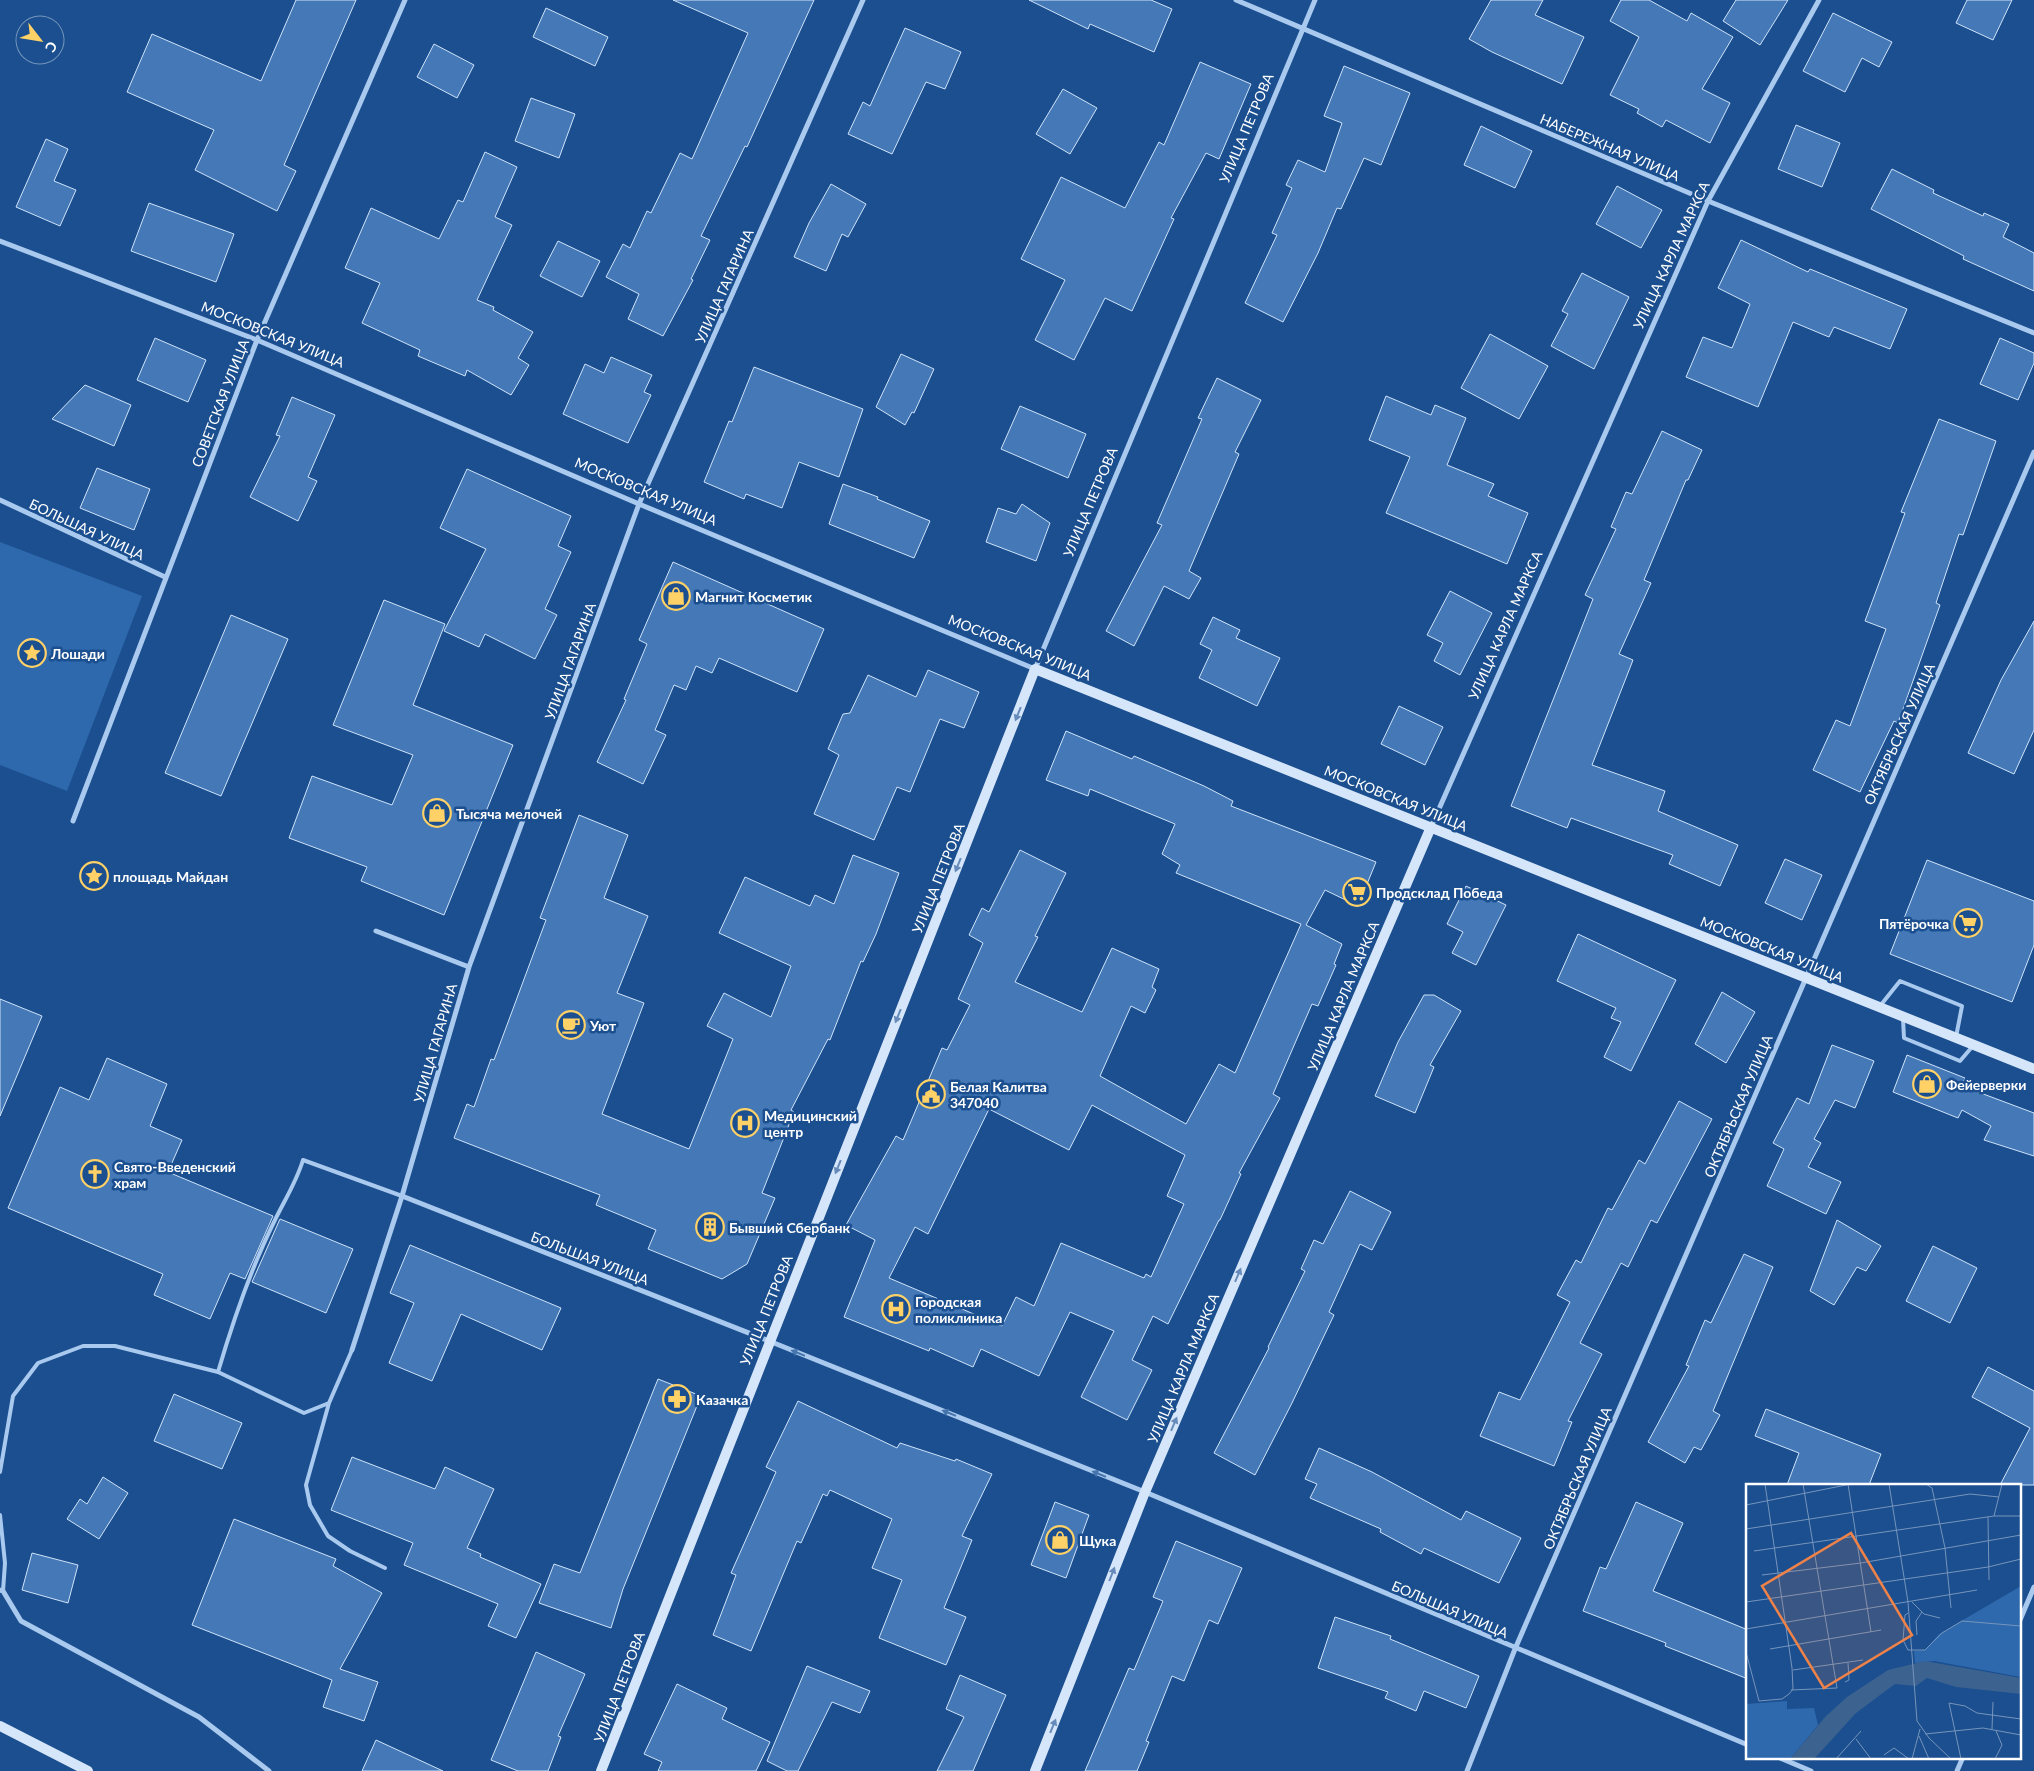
<svg xmlns="http://www.w3.org/2000/svg" width="2034" height="1771" font-family="Lato,sans-serif">
<style>
.green{fill:#2e69ad}
.building{fill:#4478b7;stroke:#cfe3fa;fill-rule:evenodd}
.lines{fill:none;stroke-linecap:round;stroke-linejoin:round}
.lane{stroke:#a9c9ee;stroke-width:4}
.street{stroke:#a9c9ee;stroke-width:5}
.secondary{stroke:#d6e6fa;stroke-width:10}
.oneway{fill:#668bba}
.oneway2{fill:#4674ac}
.labels{text-anchor:middle;dominant-baseline:central;stroke-width:5;stroke-linejoin:round;paint-order:stroke}
.street-label{font-size:14px;fill:#fff;stroke:#1b4f8f}
.poi-label{font-size:14px;font-weight:bold;fill:#fff;stroke:#1b4f8f;text-anchor:start}
.inset-road{fill:none;stroke:#7695bc;stroke-width:1}
.view{fill:#ee8249;fill-opacity:0.15;stroke:#ee8249;stroke-width:2.5}
.inset-edge{fill:none;stroke:#fff;stroke-width:2.5}
</style>
<rect width="100%" height="100%" fill="#1b4f8f"/>
<path class="green" d="M0 542 142 596 67 791 0 765Z"/>
<path class="building" d="M296 0H356L284 165 296 171 277 211 195 170 214 130 127 92 152 34 261 81Z
M673 0H814L747 147 745 146 701 236 710 240 691 279 693 280 663 336 628 319 639 294 606 277 623 244 630 248 647 211 651 213 680 153 692 159 748 33Z
M1029 0H1151L1172 9 1154 52 1090 24 1088 29Z
M1491 0H1543L1535 15 1584 37 1562 84 1492 52 1469 39Z
M1621 0H1649L1687 21 1691 13 1733 37 1702 89 1730 103 1710 143 1666 120 1662 127 1637 113 1639 109 1610 95 1639 37 1610 21Z
M1736 0H1788L1760 45 1723 21Z
M1967 0H2012L1993 40 1956 23Z
M546 8 608 37 595 66 533 37Z
M1833 13 1892 42 1879 67 1862 58 1845 92 1803 71Z
M905 28 961 52 945 89 926 82 892 154 848 134 863 102 870 106Z
M434 44 474 65 457 98 417 77Z
M1200 62 1251 84 1219 159 1206 153 1171 218 1174 219 1132 311 1105 298 1074 360 1035 340 1065 280 1021 259 1061 177 1125 208 1159 142 1164 145Z
M1344 66 1410 93 1381 165 1364 158 1341 209 1337 208 1318 253 1283 322 1245 303 1277 235 1272 233 1292 188 1286 185 1298 160 1325 172 1342 123 1324 116Z
M1063 89 1097 108 1070 154 1036 134Z
M531 98 575 114 559 158 515 141Z
M1796 125 1840 143 1822 187 1778 169Z
M1481 126 1532 151 1515 188 1464 165Z
M46 139 68 149 54 181 76 190 60 226 16 207Z
M485 152 517 167 495 217 512 225 477 300 494 307 493 310 533 332 518 358 529 365 511 395 467 370 465 376 418 356 420 350 362 323 380 283 345 268 371 208 439 239 458 200 463 202Z
M1892 169 1934 190 1933 193 1983 216 1984 213 2009 224 2003 237 2034 253V291L1963 259 1964 256 1871 209Z
M831 184 866 204 848 237 842 234 826 271 794 257 809 223Z
M1617 186 1662 210 1641 248 1596 224Z
M149 203 234 234 216 282 131 251Z
M1741 240 1808 272 1810 269 1907 309 1890 349 1834 327 1829 337 1793 322 1758 407 1686 377 1703 337 1732 348 1750 304 1718 288Z
M558 241 600 261 582 297 540 276Z
M1582 273 1629 297 1594 369 1551 346 1568 314 1562 311Z
M1490 334 1548 366 1519 419 1461 388Z
M155 338 206 360 188 402 137 380Z
M2000 338 2034 353V363L2018 400 1980 384Z
M901 354 934 369 914 413 912 412 905 425 876 407Z
M611 357 652 375 644 392 651 395 628 443 563 414 585 364 604 373Z
M754 367 863 409 839 477 799 462 782 508 746 494 744 499 704 482 729 421 732 422Z
M1217 378 1261 400 1235 452 1239 454 1189 571 1201 578 1189 599 1164 586 1134 646 1106 631 1162 525 1157 523 1202 419 1198 418Z
M85 385 131 405 114 446 52 419Z
M1386 396 1431 415 1435 405 1466 418 1447 465 1494 484 1488 496 1528 513 1507 564 1386 513 1410 457 1369 440Z
M292 397 335 415 308 477 317 481 298 521 250 497 280 436 276 435Z
M1020 406 1086 434 1068 478 1001 449Z
M1939 419 1996 441 1963 535 1959 534 1936 603 1940 605 1898 723 1894 721 1860 792 1813 770 1836 720 1850 726 1886 629 1865 621 1905 513 1901 512Z
M1662 431 1702 450 1688 480H1686L1644 580 1651 583 1619 654 1633 660 1592 765 1665 791 1658 811 1738 845 1720 886 1669 864 1673 855 1571 818 1567 828 1511 806 1593 599 1585 595 1616 529 1611 527 1626 492 1632 494Z
M97 468 150 489 134 530 80 508Z
M467 469 571 516 558 546 571 552 545 609 557 615 535 659 485 634 479 647 444 631 486 549 440 528Z
M843 484 878 497 877 499 930 521 914 558 829 524Z
M1022 504 1050 523 1036 561 986 542 998 508 1016 514Z
M673 562 824 629 797 692 719 658 712 673 696 666 686 690 674 685 655 730 666 735 643 784 597 762 626 700 624 699 647 644 639 640Z
M1450 591 1492 613 1460 675 1434 661 1443 643 1427 635Z
M384 600 445 624 413 705 513 745 444 915 361 881 367 867 289 838 312 776 392 805 413 755 333 725Z
M231 615 288 639 221 796 165 773Z
M1213 617 1240 630 1236 638 1280 658 1257 706 1199 678 1212 650 1200 644Z
M2034 621V730L2014 774 1968 753 2001 680Z
M928 670 979 692 964 728 940 719 910 792 897 787 874 840 814 814 839 755 828 749 843 714 850 713 868 675 916 697Z
M1399 706 1443 727 1425 765 1381 744Z
M1066 731 1132 759 1134 756 1204 786 1233 801 1231 806 1376 862 1358 906 1325 890 1306 925 1342 944 1334 964 1336 965 1318 1006 1312 1004 1273 1094 1280 1098 1239 1173 1241 1174 1220 1220H1219L1168 1324 1153 1316 1132 1360 1152 1370 1127 1420 1081 1397 1114 1331 1070 1312 1039 1376 981 1349 973 1367 930 1348 929 1351 844 1317 875 1240 846 1225 896 1136 903 1140 942 1048 947 1050 970 1005 958 999 983 943 969 935 982 908 989 912 1020 850 1066 873 1035 936 1038 937 1015 982 1082 1012 1112 948 1159 969 1152 987 1156 990 1145 1013 1131 1006 1100 1076 1186 1124 1219 1064 1235 1073 1301 924 1176 873 1180 865 1162 854 1175 824 1090 789 1088 796 1046 780ZM1092 1105 1185 1155 1167 1196 1184 1204 1151 1277 1146 1274 1144 1278 1061 1243 1034 1306 1016 1297 1002 1326 889 1278 915 1227 928 1234 989 1109 1069 1150Z
M579 815 628 835 604 898 648 916 617 993 644 1003 602 1114 689 1149 733 1039 707 1026 724 993 771 1017 791 966 719 933 745 877 810 906 815 895 834 904 853 855 899 873 876 934 863 962 861 961 830 1040 828 1039 791 1110 794 1112 762 1193 775 1198 747 1264 722 1279 648 1249 656 1230 596 1205 600 1195 454 1138 467 1104 474 1107 491 1059 494 1060 546 920 540 918Z
M1785 859 1822 875 1802 920 1765 903Z
M1927 860 2034 901V945L2012 1002 1890 954Z
M1466 886 1506 905 1476 965 1452 953 1463 932 1447 924Z
M1578 934 1676 980 1631 1071 1604 1057 1621 1022 1611 1018 1616 1008 1557 981Z
M1722 992 1755 1012 1726 1063 1695 1044Z
M1424 995H1434L1461 1011 1430 1065 1434 1067 1415 1113 1375 1096 1398 1042Z
M0 999 42 1016 0 1116Z
M1832 1045 1874 1061 1855 1108 1835 1100 1814 1139 1821 1143 1808 1167 1841 1182 1826 1214 1767 1186 1784 1149 1773 1143 1797 1098 1809 1104Z
M1907 1055 1965 1078 1962 1086 2034 1113V1156L1984 1140 1991 1126 1962 1110 1958 1118 1893 1092Z
M107 1058 167 1084 150 1126 182 1140 168 1172 273 1216 245 1279 230 1273 210 1319 154 1295 163 1274 8 1208 60 1087 89 1100Z
M1679 1101 1712 1119 1657 1223 1651 1220 1628 1267 1621 1263 1580 1343 1602 1354 1568 1421 1572 1422 1554 1466 1480 1436 1499 1392 1520 1400 1570 1302 1557 1295 1576 1260 1581 1263 1608 1208 1612 1210 1639 1160 1645 1164Z
M1350 1191 1391 1212 1372 1250 1360 1244 1329 1312 1334 1315 1292 1403 1255 1475 1214 1453 1269 1348 1268 1347 1305 1271 1301 1269 1314 1240 1323 1244Z
M280 1219 353 1249 326 1313 252 1282Z
M1837 1220 1881 1246 1866 1271 1857 1267 1834 1305 1810 1291Z
M410 1245 561 1308 542 1350 461 1314 432 1381 389 1363 414 1303 390 1293Z
M1933 1246 1977 1268 1950 1323 1906 1301Z
M1744 1254 1773 1267 1713 1411 1720 1415 1701 1450 1694 1447 1685 1463 1648 1442 1689 1366 1686 1365 1705 1320 1711 1323Z
M1988 1367 2034 1391V1485H2000L2030 1428 1972 1397Z
M658 1379 701 1396 623 1589 611 1628 539 1603 554 1564 580 1573Z
M174 1394 242 1423 222 1469 154 1441Z
M798 1401 897 1448 900 1443 955 1461 956 1459 992 1474 962 1536 972 1540 944 1608 966 1617 946 1665 879 1638 902 1580 872 1568 892 1519 830 1490 827 1496 823 1494 801 1543 797 1541 751 1651 713 1635 736 1575 731 1573 776 1472 766 1467Z
M1766 1409 1881 1454 1869 1485H1787L1799 1453 1755 1436Z
M1319 1448 1372 1472 1461 1520 1466 1511 1521 1538 1499 1583 1424 1548 1421 1554 1380 1532 1381 1529 1310 1498 1317 1484 1305 1479Z
M352 1457 435 1489 445 1467 494 1489 467 1548 481 1554 480 1557 541 1584 516 1638 488 1626 498 1604 404 1565 413 1543 331 1510Z
M103 1477 128 1493 99 1539 67 1519 80 1499 87 1504Z
M1055 1502 1089 1515 1066 1578 1031 1565Z
M1636 1502 1683 1523 1653 1591 1748 1630V1679L1665 1646 1666 1643 1583 1611 1600 1567 1606 1569Z
M234 1519 336 1559 333 1566 382 1593 340 1669 378 1682 364 1721 323 1707 332 1680 192 1625Z
M1176 1541 1242 1568 1218 1624 1209 1620 1184 1681 1172 1676 1146 1741 1149 1742 1137 1771H1085L1129 1668 1134 1670 1163 1601 1153 1597Z
M32 1553 78 1565 68 1603 22 1590Z
M1335 1617 1391 1636 1390 1639 1479 1676 1466 1708 1424 1691 1416 1711 1385 1698 1388 1692 1318 1668Z
M536 1652 585 1674 558 1736 561 1737 548 1771H518L491 1760Z
M807 1666 870 1691 860 1713 832 1702 798 1771H787L767 1761Z
M960 1675 1006 1695 973 1771H937L964 1717 946 1709Z
M677 1684 727 1708 722 1719 770 1742 756 1771H658L662 1762 644 1754Z
M376 1740 443 1771H362Z"/>
<g class="lines">
<path class="lane" d="M1880 1006 1900 981 1962 1006 1956 1037
M1903 1019 1904 1038 1960 1061 1972 1047
M218 1372 304 1413 329 1403 352 1350
M329 1403 306 1485 310 1505 328 1536 350 1551 385 1568
M0 1472 13 1396 38 1363 83 1346H115L218 1372C233 1321 250 1270 274 1222 284 1201 296 1183 303 1160L402 1196
M0 1515 5 1563 3 1591"/>
<path class="street" d="M1236 0 1708 201 2034 333
M0 241 257 340 639 504 1035 669 1315 0
M0 500 165 577
M73 821 257 340 405 0
M1431 827 1708 201 1819 0
M376 931 469 967
M402 1196 769 1341 1145 1492 1748 1745
M352 1350 402 1196 469 967 639 504 863 0
M0 1590 3 1591 21 1621 199 1717 269 1771
M2020 1620 2034 1587
M1778 1757 1811 1771
M1467 1771 1515 1649 2034 452
M1957 1771 1963 1757"/>
<path class="secondary" d="M0 1726 88 1771
M601 1771 1035 669 2034 1069
M1035 1771 1145 1492 1431 827"/>
</g>
<defs><path id="oneway-solid" d="M-6-.8H1V-3.2L6.5 0L1 3.2V.8H-6Z" transform="scale(1.25)"/></defs>
<g class="oneway">
<use href="#oneway-solid" transform="translate(1018 714) rotate(112)"/>
<use href="#oneway-solid" transform="translate(958 865) rotate(112)"/>
<use href="#oneway-solid" transform="translate(898 1016) rotate(112)"/>
<use href="#oneway-solid" transform="translate(838 1167) rotate(112)"/>
<use href="#oneway-solid" transform="translate(1238 1275) rotate(-67)"/>
<use href="#oneway-solid" transform="translate(1174 1424) rotate(-67)"/>
<use href="#oneway-solid" transform="translate(1112 1574) rotate(-69)"/>
<use href="#oneway-solid" transform="translate(1053 1726) rotate(-68)"/>
</g>
<g class="oneway2">
<use href="#oneway-solid" transform="translate(798 1353) rotate(-158)"/>
<use href="#oneway-solid" transform="translate(949 1413) rotate(-158)"/>
<use href="#oneway-solid" transform="translate(1099 1474) rotate(-158)"/>
</g>
<defs>
<symbol id="shop-ring" viewBox="-11 -11 22 22"><circle r="9.5" fill="#1b4f8f" stroke="#ffd166" stroke-width="1.5"/><path d="M-5-2.5h2.3a2.7 3.5 0 0 1 5.4 0H5L5.5 6h-11ZM-1.5-2.5h3a1.5 2.3 0 0 0-3 0Z" fill="#ffd166"/></symbol>
<symbol id="sight-ring" viewBox="-11 -11 22 22"><circle r="9.5" fill="#1b4f8f" stroke="#ffd166" stroke-width="1.5"/><path d="M0-6L1.8-2.2L6-1.7L2.9 1.2L3.7 5.4L0 3.3L-3.7 5.4L-2.9 1.2L-6-1.7L-1.8-2.2Z" fill="#ffd166"/></symbol>
<symbol id="supermarket-ring" viewBox="-11 -11 22 22"><circle r="9.5" fill="#1b4f8f" stroke="#ffd166" stroke-width="1.5"/><path d="M-6-5.5h2.5l.6 2H6L4.5 2H-2.5L-4.4-4H-6ZM-1.5 3.2a1.3 1.3 0 1 0 .1 0ZM3 3.2a1.3 1.3 0 1 0 .1 0Z" fill="#ffd166"/></symbol>
<symbol id="cafe-ring" viewBox="-11 -11 22 22"><circle r="9.5" fill="#1b4f8f" stroke="#ffd166" stroke-width="1.5"/><path d="M-5.5-4.5H6V0H3Q3 3.5 0 3.5H-2.5Q-5.5 3.5-5.5 0ZM3-3.2v2h1.7v-2ZM-6 4.5H4V6H-6Z" fill="#ffd166"/></symbol>
<symbol id="civic-ring" viewBox="-11 -11 22 22"><circle r="9.5" fill="#1b4f8f" stroke="#ffd166" stroke-width="1.5"/><path d="M-.6-6.5H3V-4.5H.6V-3L4-1V1h2V6H-6V1h2V-1L-.6-3ZM-1.2 2.5V6h2.4V2.5Z" fill="#ffd166"/></symbol>
<symbol id="hospital-ring" viewBox="-11 -11 22 22"><circle r="9.5" fill="#1b4f8f" stroke="#ffd166" stroke-width="1.5"/><path d="M-5-5h3v3.5h4V-5h3V5h-3V1.5h-4V5h-3Z" fill="#ffd166"/></symbol>
<symbol id="church-ring" viewBox="-11 -11 22 22"><circle r="9.5" fill="#1b4f8f" stroke="#ffd166" stroke-width="1.5"/><path d="M-1.2-6h2.4v3.5h3.3v2.4h-3.3V6h-2.4V-.1h-3.3v-2.4h3.3Z" fill="#ffd166"/></symbol>
<symbol id="building-ring" viewBox="-11 -11 22 22"><circle r="9.5" fill="#1b4f8f" stroke="#ffd166" stroke-width="1.5"/><path d="M-4-6H4V6H1V3H-1V6H-4ZM-2.5-4.3h1.7v1.8h-1.7ZM.8-4.3h1.7v1.8H.8ZM-2.5-1h1.7V.8h-1.7ZM.8-1h1.7V.8H.8Z" fill="#ffd166"/></symbol>
<symbol id="pharmacy-ring" viewBox="-11 -11 22 22"><circle r="9.5" fill="#1b4f8f" stroke="#ffd166" stroke-width="1.5"/><path d="M-2-6h4v4h4v4h-4v4h-4v-4h-4v-4h4Z" fill="#ffd166"/></symbol>
</defs>
<g fill-rule="evenodd">
<use href="#shop-ring" x="660" y="580" width="32" height="32"/>
<use href="#sight-ring" x="16" y="637" width="32" height="32"/>
<use href="#shop-ring" x="421" y="797" width="32" height="32"/>
<use href="#sight-ring" x="78" y="860" width="32" height="32"/>
<use href="#supermarket-ring" x="1341" y="876" width="32" height="32"/>
<use href="#supermarket-ring" x="1952" y="907" width="32" height="32"/>
<use href="#cafe-ring" x="555" y="1009" width="32" height="32"/>
<use href="#shop-ring" x="1911" y="1068" width="32" height="32"/>
<use href="#civic-ring" x="915" y="1078" width="32" height="32"/>
<use href="#hospital-ring" x="729" y="1107" width="32" height="32"/>
<use href="#church-ring" x="79" y="1158" width="32" height="32"/>
<use href="#building-ring" x="694" y="1211" width="32" height="32"/>
<use href="#hospital-ring" x="880" y="1293" width="32" height="32"/>
<use href="#pharmacy-ring" x="661" y="1383" width="32" height="32"/>
<use href="#shop-ring" x="1044" y="1524" width="32" height="32"/>
</g>
<g class="labels">
<g class="street-label">
<text transform="translate(1246 128) rotate(-67)">УЛИЦА ПЕТРОВА</text>
<text transform="translate(1610 147) rotate(23)">НАБЕРЕЖНАЯ УЛИЦА</text>
<text transform="translate(1671 255) rotate(-65)">УЛИЦА КАРЛА МАРКСА</text>
<text transform="translate(724 286) rotate(-66)">УЛИЦА ГАГАРИНА</text>
<text transform="translate(273 334) rotate(22)">МОСКОВСКАЯ УЛИЦА</text>
<text transform="translate(220 403) rotate(-69)">СОВЕТСКАЯ УЛИЦА</text>
<text transform="translate(646 491) rotate(23)">МОСКОВСКАЯ УЛИЦА</text>
<text transform="translate(1090 502) rotate(-67)">УЛИЦА ПЕТРОВА</text>
<text transform="translate(87 529) rotate(25)">БОЛЬШАЯ УЛИЦА</text>
<text transform="translate(1505 625) rotate(-66)">УЛИЦА КАРЛА МАРКСА</text>
<text transform="translate(1020 647) rotate(22)">МОСКОВСКАЯ УЛИЦА</text>
<text transform="translate(570 661) rotate(-70)">УЛИЦА ГАГАРИНА</text>
<text transform="translate(1899 734) rotate(-66)">ОКТЯБРЬСКАЯ УЛИЦА</text>
<text transform="translate(1396 798) rotate(22)">МОСКОВСКАЯ УЛИЦА</text>
<text transform="translate(938 878) rotate(-68)">УЛИЦА ПЕТРОВА</text>
<text transform="translate(1772 949) rotate(22)">МОСКОВСКАЯ УЛИЦА</text>
<text transform="translate(1343 996) rotate(-67)">УЛИЦА КАРЛА МАРКСА</text>
<text transform="translate(435 1043) rotate(-74)">УЛИЦА ГАГАРИНА</text>
<text transform="translate(1738 1106) rotate(-67)">ОКТЯБРЬСКАЯ УЛИЦА</text>
<text transform="translate(590 1258) rotate(21)">БОЛЬШАЯ УЛИЦА</text>
<text transform="translate(766 1310) rotate(-68)">УЛИЦА ПЕТРОВА</text>
<text transform="translate(1183 1368) rotate(-67)">УЛИЦА КАРЛА МАРКСА</text>
<text transform="translate(1577 1478) rotate(-67)">ОКТЯБРЬСКАЯ УЛИЦА</text>
<text transform="translate(1450 1609) rotate(23)">БОЛЬШАЯ УЛИЦА</text>
<text transform="translate(619 1687) rotate(-69)">УЛИЦА ПЕТРОВА</text>
</g>
<g class="poi-label">
<text x="695" y="596">Магнит Косметик</text>
<text x="51" y="653">Лошади</text>
<text x="456" y="813">Тысяча мелочей</text>
<text x="113" y="876">площадь Майдан</text>
<text x="1376" y="892">Продсклад Победа</text>
<text x="1949" y="923" text-anchor="end">Пятёрочка</text>
<text x="590" y="1025">Уют</text>
<text x="1946" y="1084">Фейерверки</text>
<text x="950" y="1086">Белая Калитва<tspan x="950" dy="16">347040</tspan></text>
<text x="764" y="1115">Медицинский<tspan x="764" dy="16">центр</tspan></text>
<text x="114" y="1166">Свято-Введенский<tspan x="114" dy="16">храм</tspan></text>
<text x="729" y="1227">Бывший Сбербанк</text>
<text x="915" y="1301">Городская<tspan x="915" dy="16">поликлиника</tspan></text>
<text x="696" y="1399">Казачка</text>
<text x="1079" y="1540">Щука</text>
</g>
</g>
<g transform="translate(1746 1484)">
<rect width="275" height="275" fill="#1b4f8f"/>
<path d="M275 102V193L188 177 169 179 168 167 179 166 193 150ZM41 217V225L68 224 72 241 44 275H0V220Z" fill="#2e69ad"/>
<path d="M179 177 275 194V210L210 203 181 194 170 202 149 200 110 229 68 275H44L80 232 101 213 142 186Z" fill="#3c6290"/>
<path class="inset-road" d="M102 0 125 148M143 0 162 118 171 237 183 254 205 275M180 0 186 4 199 64 205 124M0 21 105 0M248 32 256 0M242 33 243 96M0 45 224 10 253 13M8 67 248 32H275M16 91 115 79 275 51M0 118 242 83 275 75M166 118 178 130 194 134M162 129 159 131 157 156 162 166H179L196 149 216 137 275 142M0 145 231 106M171 151 170 137 176 128M24 165 135 146M0 168 13 217 36 215 43 210 47 205 46 184 19 0M47 186 117 176M99 198 103 196 102 179M45 206 91 204 57 0M246 245 247 218M179 250 237 244 275 251M173 252 183 275M110 255 125 275M138 271 148 264 163 275M90 275 115 247M166 275 174 245M215 275 203 219 219 222 231 229 275 235M249 275 256 261 250 247"/>
<path class="view" d="M105 49 166 151 78 204 16 102Z"/>
<rect width="275" height="275" class="inset-edge"/>
</g>
<g transform="translate(40 40) rotate(121)"><circle r="24" fill="#1b4f8f" stroke="#7695bc"/>
<path d="M0-4L9 19L0 12L-9 19Z" fill="#ffd166"/>
<text y="-8" font-size="14" font-weight="bold" text-anchor="middle" fill="#ffffff">С</text>
</g>
</svg>
